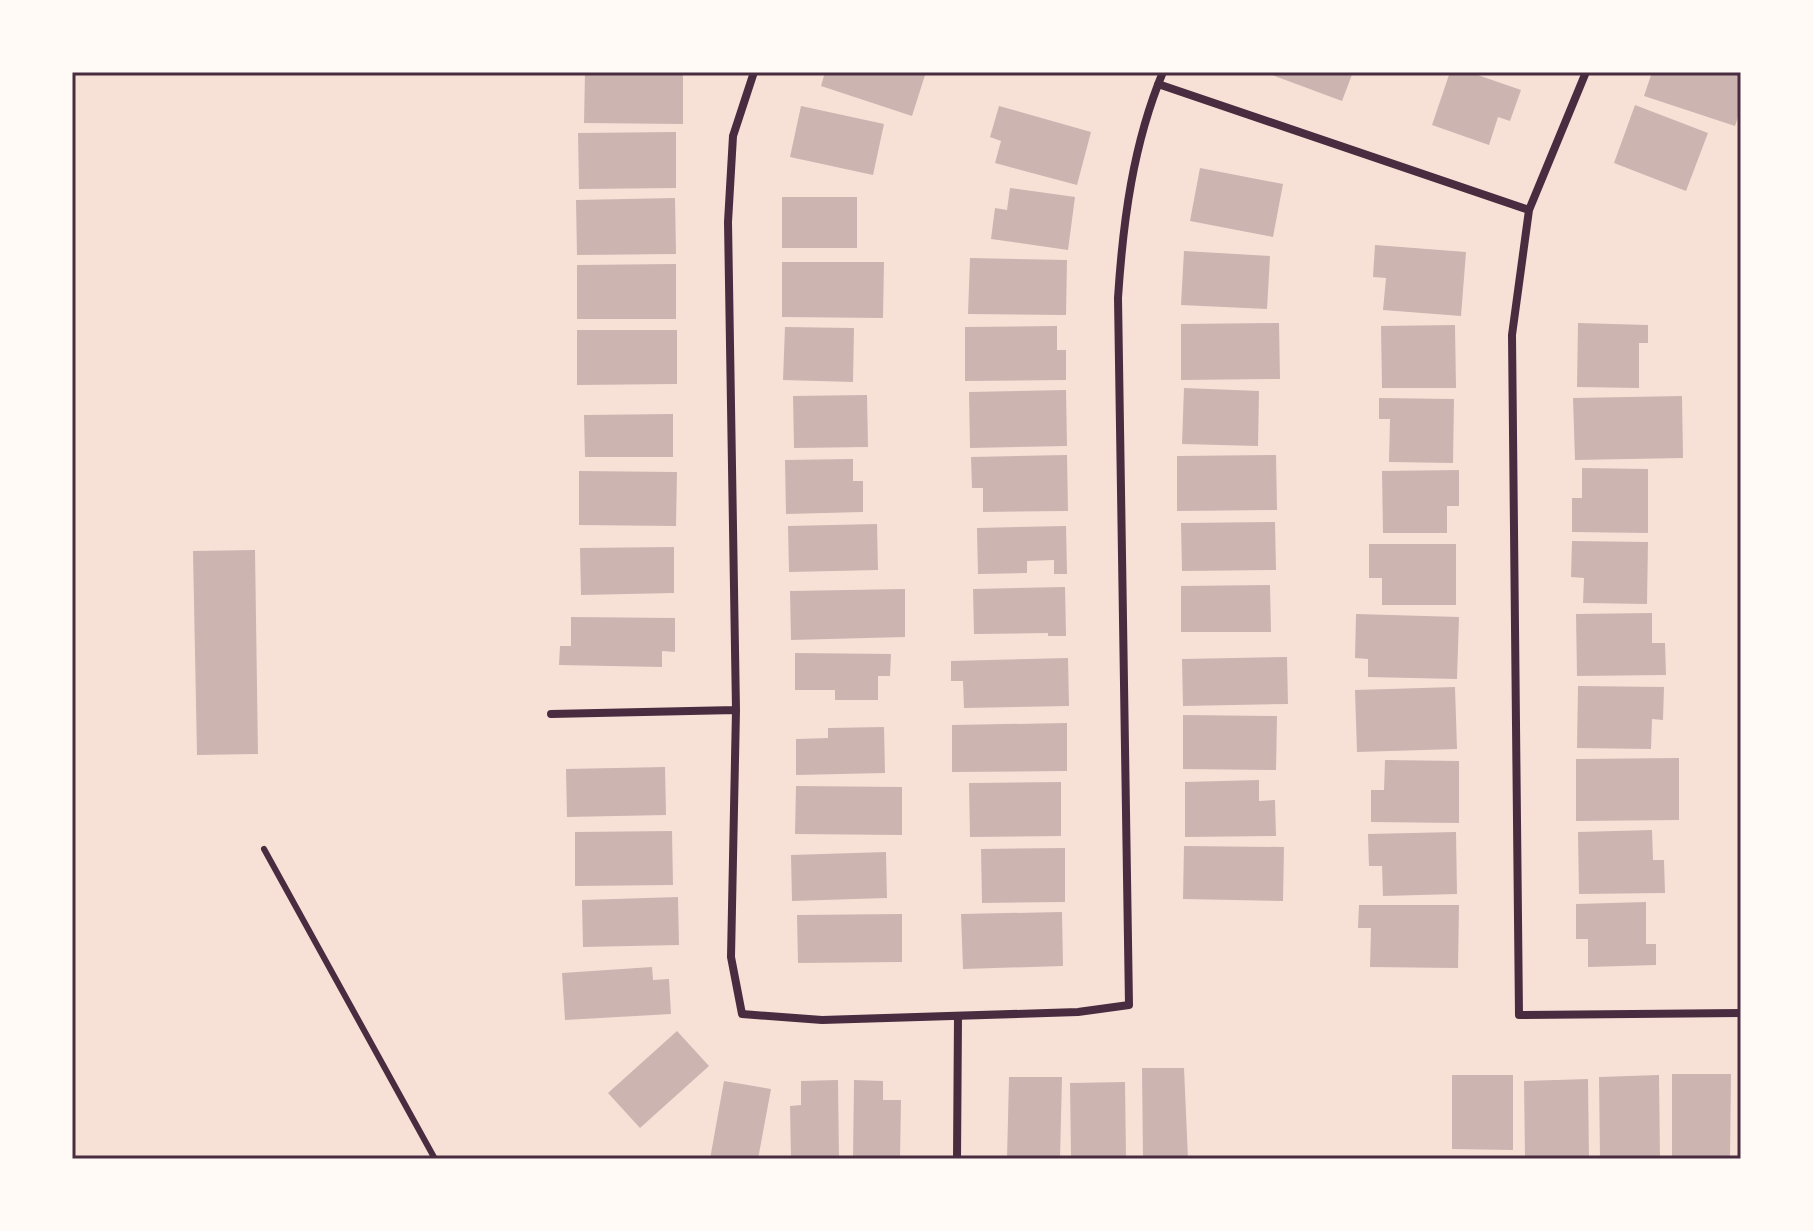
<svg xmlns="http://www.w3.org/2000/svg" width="1813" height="1231" font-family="Roboto,sans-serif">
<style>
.building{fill:#ccb4b1}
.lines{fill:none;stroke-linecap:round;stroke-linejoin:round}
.service{stroke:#4a2c40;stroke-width:6}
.minor{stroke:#4a2c40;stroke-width:8}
.neatline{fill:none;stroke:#4a2c40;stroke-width:3}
</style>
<rect width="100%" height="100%" fill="#f7e1d7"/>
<path class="building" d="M585 72H683V124L584 123Z
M825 72H926L912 116 821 86Z
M1264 72H1353L1342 101Z
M1450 72H1469L1521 90 1510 121 1498 117 1489 145 1432 125Z
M1652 72H1741V108L1735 126 1644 96Z
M1635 105 1708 133 1686 191 1614 163Z
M801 106 884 124 873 175 790 157Z
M999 106 1091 132 1077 185 995 163 1001 141 990 137Z
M676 132V188L579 189 578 133Z
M1200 168 1283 184 1273 237 1190 221Z
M1010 188 1075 197 1068 250 991 239 995 208 1007 210Z
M782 197H857V248H782Z
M675 198 676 254 577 255 576 200Z
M1375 245 1466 252 1461 316 1383 310 1386 278 1373 277Z
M1184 251 1270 256 1267 309 1181 305Z
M970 258 1067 260 1066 315 968 314Z
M782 262H884L883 318 782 317Z
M676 264V319H577V265Z
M1279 323 1280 379 1181 380V324Z
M1578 323 1648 325V343H1639V388L1577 387Z
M1455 325 1456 388H1382L1381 326Z
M1057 326V350H1066V380L965 381V327Z
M785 327 854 328 853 382 783 380Z
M577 330H677V384L577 385Z
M1184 388 1259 391 1258 446 1182 444Z
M1066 390 1067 446 970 448 969 392Z
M867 395 868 447 794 448 793 396Z
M1682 396 1683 458 1575 460 1573 398Z
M1379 398 1454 399 1453 463 1389 462 1390 419H1379Z
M673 414V457H585L584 415Z
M1067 455 1068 511 983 512V488H972L971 457Z
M1276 455 1277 510 1177 511V456Z
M853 459V481H863V512L786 514 785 460Z
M1582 468 1648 469V533L1572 532V498H1582Z
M1459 470V506H1447V533H1383L1382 471Z
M579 471 677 472 676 526 579 525Z
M1275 522 1276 570 1182 571 1181 523Z
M877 524 878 570 789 572 788 526Z
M1066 526 1067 574H1054V560L1027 561V573L978 574 977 528Z
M1572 541 1648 542 1647 604 1583 603 1584 578 1571 577Z
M1369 544H1456V605H1382V578H1369Z
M674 547V593L581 595 580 548Z
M255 550 258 754 197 755 193 551Z
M1270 585 1271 632H1181V586Z
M1065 587 1066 636H1048V633L974 634 973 589Z
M905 589V637L791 640 790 591Z
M1652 613V643H1665L1666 675 1577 676 1576 614Z
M1356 614 1459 617 1457 679 1368 677V659L1355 658Z
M571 617 675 618V652L662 651V667L559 665 560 646H571Z
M795 653 891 654 890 676H878V700H835V690H795Z
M1287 657 1288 704 1183 706 1182 659Z
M1068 658 1069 706 964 708 963 681H951V661Z
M1578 686 1664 687 1663 720 1652 719 1651 749 1577 748Z
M1455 687 1457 749 1357 752 1355 690Z
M1183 715 1277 716 1276 770 1183 769Z
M1067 723V771L952 772V725Z
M884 727 885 773 796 775V739L828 738V728Z
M1679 758V820L1576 821V759Z
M1385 760 1459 761V823L1371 822V790H1384Z
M665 767 666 815 567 817 566 769Z
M1259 780V801L1275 800 1276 836 1185 837V782Z
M1061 782V836L970 837 969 783Z
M796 786 902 787V835L795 834Z
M1652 830 1653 860H1664L1665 893 1579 894 1578 832Z
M672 831 673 885 575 886V832Z
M1456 832 1457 894 1383 896 1382 866H1369L1368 834Z
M1184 846 1284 847 1283 901 1183 899Z
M1065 848V902L982 903 981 849Z
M886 852 887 898 792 901 791 855Z
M678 897 679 945 583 947 582 900Z
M1646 902V944H1656V965L1588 967V939H1576V904Z
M1359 905H1459L1458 968 1370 967 1371 928H1358Z
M1062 912 1063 966 963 969 961 914Z
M902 914V962L798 963 797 915Z
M652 967 653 980 669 979 671 1014 565 1020 562 973Z
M677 1031 709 1066 640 1128 608 1093Z
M1142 1068H1184L1188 1159H1143Z
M1672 1074H1731L1730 1159H1672Z
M1452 1075H1513V1150L1452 1149Z
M1659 1075 1660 1159H1600L1599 1077Z
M1009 1077H1062L1060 1159H1007Z
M1588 1079 1589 1159H1525L1524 1081Z
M838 1080 839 1159H791L790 1106 801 1105V1081Z
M854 1080 883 1081V1100H901L900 1159H853Z
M724 1081 771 1089 758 1159H710Z
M1125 1082 1126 1159H1071L1070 1083Z"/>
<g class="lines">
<path class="service" d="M264 849 435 1159"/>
<path class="minor" d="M754 72 733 136 728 222 736 710 731 957 742 1014 822 1020 1078 1012 1129 1005 1118 298C1123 221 1133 144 1163 72
M1586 72 1529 210 1512 335 1519 1015 1741 1013
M1158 84 1529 210
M551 714 736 710
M957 1159 958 1016"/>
</g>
<rect width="1813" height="1231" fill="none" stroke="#fffaf5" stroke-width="148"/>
<rect x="74" y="74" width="1665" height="1083" class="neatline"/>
</svg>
